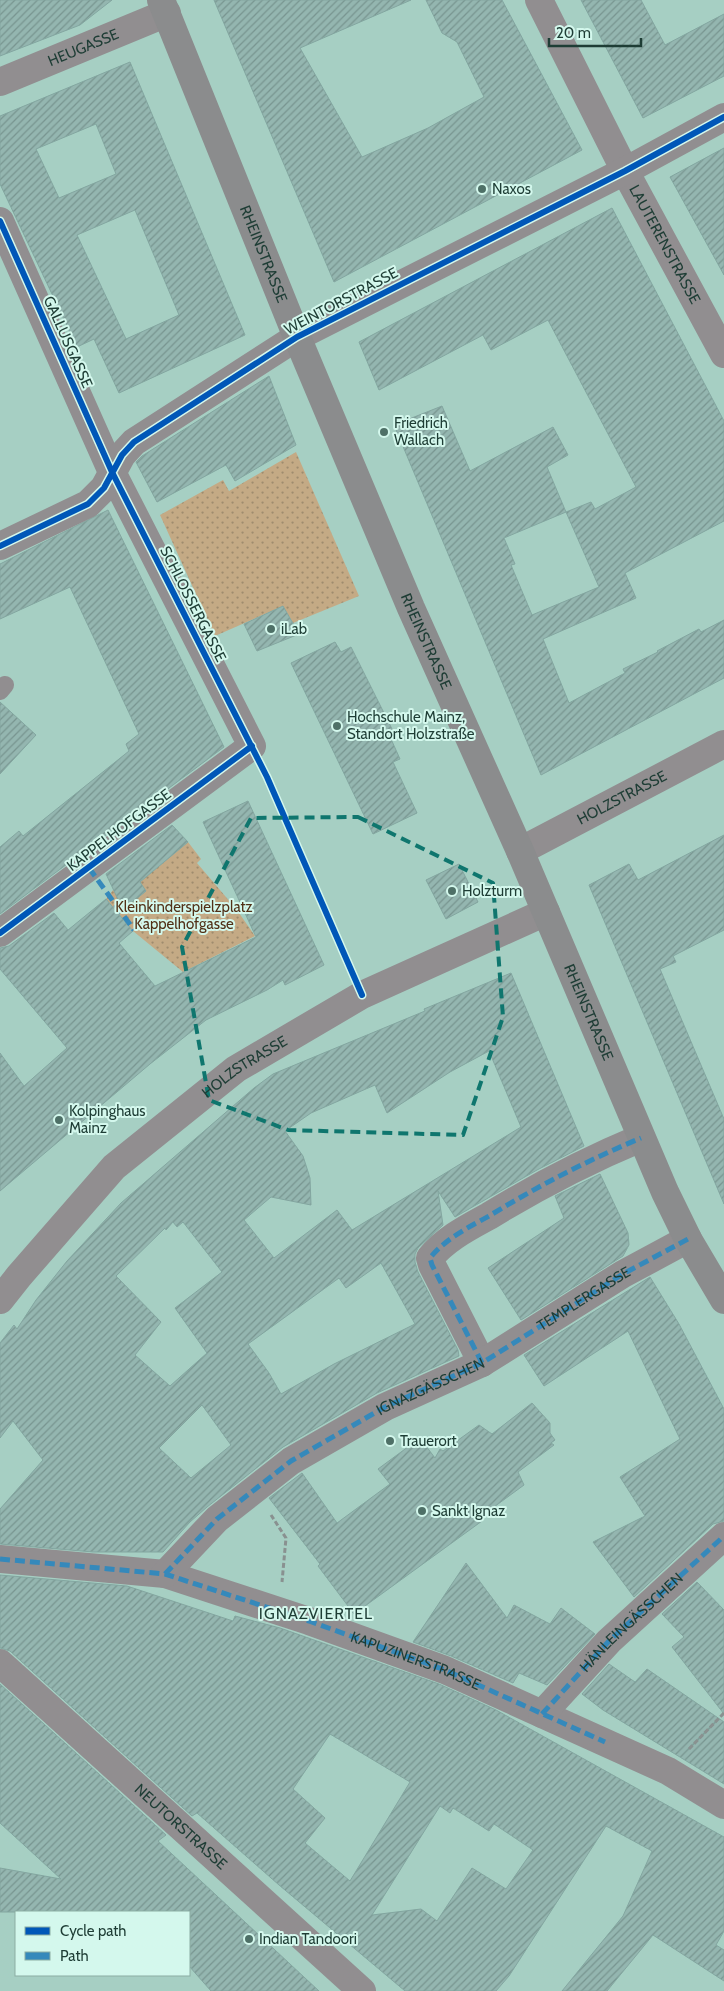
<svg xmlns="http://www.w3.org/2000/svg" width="724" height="1991" font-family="Cabin,sans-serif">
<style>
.park{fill:url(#park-dots)}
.building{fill:url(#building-hatch);stroke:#83a6a0;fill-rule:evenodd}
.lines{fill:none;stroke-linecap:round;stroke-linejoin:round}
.path{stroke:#899190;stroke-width:3;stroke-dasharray:5 2.5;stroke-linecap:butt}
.service{stroke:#918e90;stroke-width:18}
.minor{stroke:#918e90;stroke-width:28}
.secondary{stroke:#8b8c8d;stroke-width:28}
.quiet{stroke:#3589bb;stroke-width:5;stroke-dasharray:10 5;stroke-linecap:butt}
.cycleway-casing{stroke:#d4f8ed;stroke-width:9}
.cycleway{stroke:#0057b8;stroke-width:6}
.marked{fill:none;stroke:#0f766e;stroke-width:4;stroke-dasharray:10 6;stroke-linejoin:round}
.poi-dot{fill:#4e7067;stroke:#d4f8ed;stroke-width:2}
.labels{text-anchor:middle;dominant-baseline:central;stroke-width:4;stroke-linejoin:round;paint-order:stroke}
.street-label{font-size:15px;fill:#1e3d35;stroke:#d4f8ed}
.poi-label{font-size:15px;fill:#1e3d35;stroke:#d4f8ed;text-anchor:start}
.park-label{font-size:15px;fill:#513017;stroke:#d4f8ed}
.neighbourhood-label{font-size:16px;letter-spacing:1px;fill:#1e3d35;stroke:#d4f8ed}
</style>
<defs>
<pattern id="park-dots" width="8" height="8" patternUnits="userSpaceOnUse" patternTransform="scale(1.25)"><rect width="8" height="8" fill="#c4aa85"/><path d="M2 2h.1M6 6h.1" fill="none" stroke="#9f8c6e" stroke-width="1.8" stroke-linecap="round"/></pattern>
<pattern id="building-hatch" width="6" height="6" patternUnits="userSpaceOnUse" patternTransform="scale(1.25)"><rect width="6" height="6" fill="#94b6b0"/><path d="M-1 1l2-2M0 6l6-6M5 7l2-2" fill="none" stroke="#789590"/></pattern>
</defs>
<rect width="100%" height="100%" fill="#a6cfc3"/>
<path class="park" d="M296 452 359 596 293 623 283 606 215 636 160 515 223 480 229 491Z
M188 842 201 859 197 863 237 910 255 936 183 972 133 931 106 899 113 890 131 903 146 891 140 882Z"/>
<path class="building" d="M0 0H112L80 25 0 56Z
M214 0H411L300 48 362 157 428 128 484 97 457 42 442 33 426 0H502L582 150 334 282Z
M581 0H641L665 45 724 14V76L643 118Z
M130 62 245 335 119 393 94 339 77 347 0 184V116ZM96 124 116 174 59 198 36 149ZM135 210 179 315 126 339 77 235Z
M724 148V275L670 177Z
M612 208 724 421V521L625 573 636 598 543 639 569 703 625 673 623 669 658 652 657 651 699 629 701 632 724 620V678L541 775 394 425 442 406 470 471 553 427 568 455 547 467 566 512 591 502 595 509 636 487 548 320 491 350 483 335 379 390 359 342ZM566 512 599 587 532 615 511 565 515 564 504 538Z
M269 376 296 445 235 481 226 465 157 502 136 462 142 456Z
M108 510 224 747 0 914V847L19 831 23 836 129 751 126 744 139 734 70 587 0 619V564Z
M283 606 299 634 257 651 244 624Z
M335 642 341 652 351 647 396 737 391 739 400 759 393 762 417 813 373 834 291 663Z
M0 702 36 735 0 774Z
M248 801 324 965 285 985 283 980 267 990 206 1020 150 1064 0 1191V1053L24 1086 67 1048 0 969V948L9 946 54 913 68 930 106 899 133 931 119 943 155 986 256 937 203 822Z
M172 825 188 842 140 882 146 891 123 910 106 874Z
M724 835V930L673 956 676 962 660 969 724 1119V1204L589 885 629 864 638 880Z
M459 864 478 902 446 919 426 880Z
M511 973 584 1146 537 1170 455 1217 438 1191 443 1225 418 1248 415 1254V1262L418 1272 458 1350 459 1356 377 1393 283 1447 207 1507 190 1522 163 1552H93L0 1544V1509L43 1460 13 1421 0 1438V1343L14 1325 17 1329 36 1300 67 1261 121 1203 254 1088 273 1074 425 1011 424 1009ZM489 1051 521 1127 352 1230 337 1210 274 1258 244 1220 271 1197 311 1205 310 1178 303 1156 285 1131 311 1113 375 1085 387 1113 450 1072ZM173 1222 177 1227 183 1222 222 1272 175 1308 207 1353 170 1386 135 1355 161 1322 116 1276 165 1228 166 1230ZM381 1263 415 1324 334 1364 281 1394 269 1373 248 1344 339 1278 346 1288ZM202 1405 231 1445 191 1478 159 1448Z
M600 1174 628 1233 629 1245 623 1256 521 1320 488 1268 564 1218 555 1196Z
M650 1277 679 1324 724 1409V1521L713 1524 634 1597 593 1542 645 1516 620 1477 680 1439 628 1331 544 1386 524 1355Z
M532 1403 550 1423V1433L555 1440 551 1443 554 1445 518 1472 524 1485 479 1518 482 1521 354 1614 318 1566 320 1564 269 1498 302 1473 337 1523 390 1484 378 1469 420 1438 435 1458 440 1449 443 1451 479 1425 492 1434Z
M466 1563 507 1618 514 1605 550 1624 561 1608 595 1634 547 1685 519 1673 513 1683 451 1656 413 1642Z
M0 1575 127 1586 233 1621 235 1616 280 1628 439 1684 496 1710 724 1837V1931L716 1945 724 1950V1981L653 1935 607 1991H562L623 1916 652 1851 606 1826 509 1976 496 1991H405L279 1885 197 1813 192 1816 10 1651 0 1648ZM330 1734 410 1782 350 1881 305 1843 325 1818 293 1789ZM440 1806 450 1813 453 1808 489 1831 494 1824 533 1850 506 1889 472 1868 437 1921 421 1909 372 1915Z
M697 1582 724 1610V1714L672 1647 684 1637 662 1614Z
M609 1664 635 1682 647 1669 724 1722V1784L603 1710 582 1694Z
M0 1684 166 1835 158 1841 319 1991H211L189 1966V1912H0V1868L61 1879 0 1823Z"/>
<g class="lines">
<path class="path" d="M271 1515 286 1538 282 1582
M689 1749 724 1713"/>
<path class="service" d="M0 691 5 685"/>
<g class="minor">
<path id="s1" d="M539 0 625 171 724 354"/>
<path id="s2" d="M0 82 167 13"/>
<path d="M0 221 112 472 252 746 0 933"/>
<path d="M0 546 88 504 104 488 122 455 134 442 297 337 625 171 724 117"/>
<path id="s3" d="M520 851 724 744"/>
<path id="s4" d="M0 1300 19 1276 114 1167 236 1069 362 995 546 912"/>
<path d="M482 1363 432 1265 430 1258C445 1239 469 1227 489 1216 538 1186 588 1160 641 1138"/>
<path id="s5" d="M0 1559 165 1574 309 1621 445 1670 668 1771 724 1805"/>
<path id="s6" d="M165 1574 217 1519 291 1461 385 1407 482 1363 623 1274 688 1239"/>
<path id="s7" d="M0 1663 362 1991"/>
<path id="s8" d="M542 1714 609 1641 724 1536"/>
</g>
<path class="secondary" id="s9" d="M161 0 297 337 411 608 520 851 665 1192 688 1239 724 1300"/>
<path class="quiet" d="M89 868 134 930
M482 1363 432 1265 430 1258C445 1239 469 1227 489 1216 538 1186 588 1160 641 1138
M0 1559 165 1574 309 1621 445 1670 605 1742
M165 1574 217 1519 291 1461 385 1407 482 1363 623 1274 688 1239
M542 1714 609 1641 724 1536"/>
<defs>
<path id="cycleway" d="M0 221 112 472 267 777 362 995
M0 546 88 504 104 488 122 455 134 442 297 337 625 171 724 117
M0 933 252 746"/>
</defs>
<use href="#cycleway" class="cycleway-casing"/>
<use href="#cycleway" class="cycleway"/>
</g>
<path class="marked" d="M358 817 493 883 503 1017 463 1135 288 1130 209 1100 182 947 251 818Z"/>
<g class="poi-dot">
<circle cx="482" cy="189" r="5"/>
<circle cx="384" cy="432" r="5"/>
<circle cx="271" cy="629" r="5"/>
<circle cx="337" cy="726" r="5"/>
<circle cx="452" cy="891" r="5"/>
<circle cx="59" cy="1120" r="5"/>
<circle cx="390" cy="1441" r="5"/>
<circle cx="422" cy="1511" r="5"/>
<circle cx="249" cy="1939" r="5"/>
</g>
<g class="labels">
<g class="street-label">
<text stroke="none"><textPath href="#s2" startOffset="90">HEUGASSE</textPath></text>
<text stroke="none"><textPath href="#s1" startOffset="275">LAUTERENSTRASSE</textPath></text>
<text stroke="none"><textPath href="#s9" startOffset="274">RHEINSTRASSE</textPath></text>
<text transform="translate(341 301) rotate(-28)">WEINTORSTRASSE</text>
<text transform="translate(68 342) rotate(66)">GALLUSGASSE</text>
<text transform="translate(193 604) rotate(63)">SCHLOSSERGASSE</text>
<text stroke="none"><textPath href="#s9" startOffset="694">RHEINSTRASSE</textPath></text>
<text stroke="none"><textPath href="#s3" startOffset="115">HOLZSTRASSE</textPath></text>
<text transform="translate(119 830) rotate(-37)">KAPPELHOFGASSE</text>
<text stroke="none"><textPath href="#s9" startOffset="1099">RHEINSTRASSE</textPath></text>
<text stroke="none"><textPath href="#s4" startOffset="340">HOLZSTRASSE</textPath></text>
<text stroke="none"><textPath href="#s6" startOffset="505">TEMPLERGASSE</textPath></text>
<text stroke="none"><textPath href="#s6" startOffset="328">IGNAZGÄSSCHEN</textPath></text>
<text stroke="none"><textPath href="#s8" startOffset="128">HÄNLEINGÄSSCHEN</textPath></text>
<text stroke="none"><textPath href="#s5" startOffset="431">KAPUZINERSTRASSE</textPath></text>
<text stroke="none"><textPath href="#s7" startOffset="244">NEUTORSTRASSE</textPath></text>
</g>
<g class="poi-label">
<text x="492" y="189">Naxos</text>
<text x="394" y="423">Friedrich<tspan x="394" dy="17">Wallach</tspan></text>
<text x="281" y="629">iLab</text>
<text x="347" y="717">Hochschule Mainz,<tspan x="347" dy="17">Standort Holzstraße</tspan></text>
<text x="462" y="891">Holzturm</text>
<text x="69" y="1111">Kolpinghaus<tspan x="69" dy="17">Mainz</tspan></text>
<text x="400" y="1441">Trauerort</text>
<text x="432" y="1511">Sankt Ignaz</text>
<text x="259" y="1939">Indian Tandoori</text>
</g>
<g class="park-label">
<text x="184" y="907">Kleinkinderspielzplatz<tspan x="184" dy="17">Kappelhofgasse</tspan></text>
</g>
<g class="neighbourhood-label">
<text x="316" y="1613">IGNAZVIERTEL</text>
</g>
</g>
<rect x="15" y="1911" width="175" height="65" fill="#d4f8ed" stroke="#8bada3"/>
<rect x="25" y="1927" width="25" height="8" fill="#0057b8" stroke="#8bada3"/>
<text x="60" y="1936" font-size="15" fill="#1e3d35">Cycle path</text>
<rect x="25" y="1952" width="25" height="8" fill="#3589bb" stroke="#8bada3"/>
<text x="60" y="1961" font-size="15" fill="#1e3d35">Path</text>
<path d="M549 38v8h92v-8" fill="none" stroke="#1e3d35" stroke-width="2.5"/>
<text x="556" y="38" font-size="15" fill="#1e3d35" stroke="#d4f8ed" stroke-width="4" paint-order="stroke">20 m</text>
</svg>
